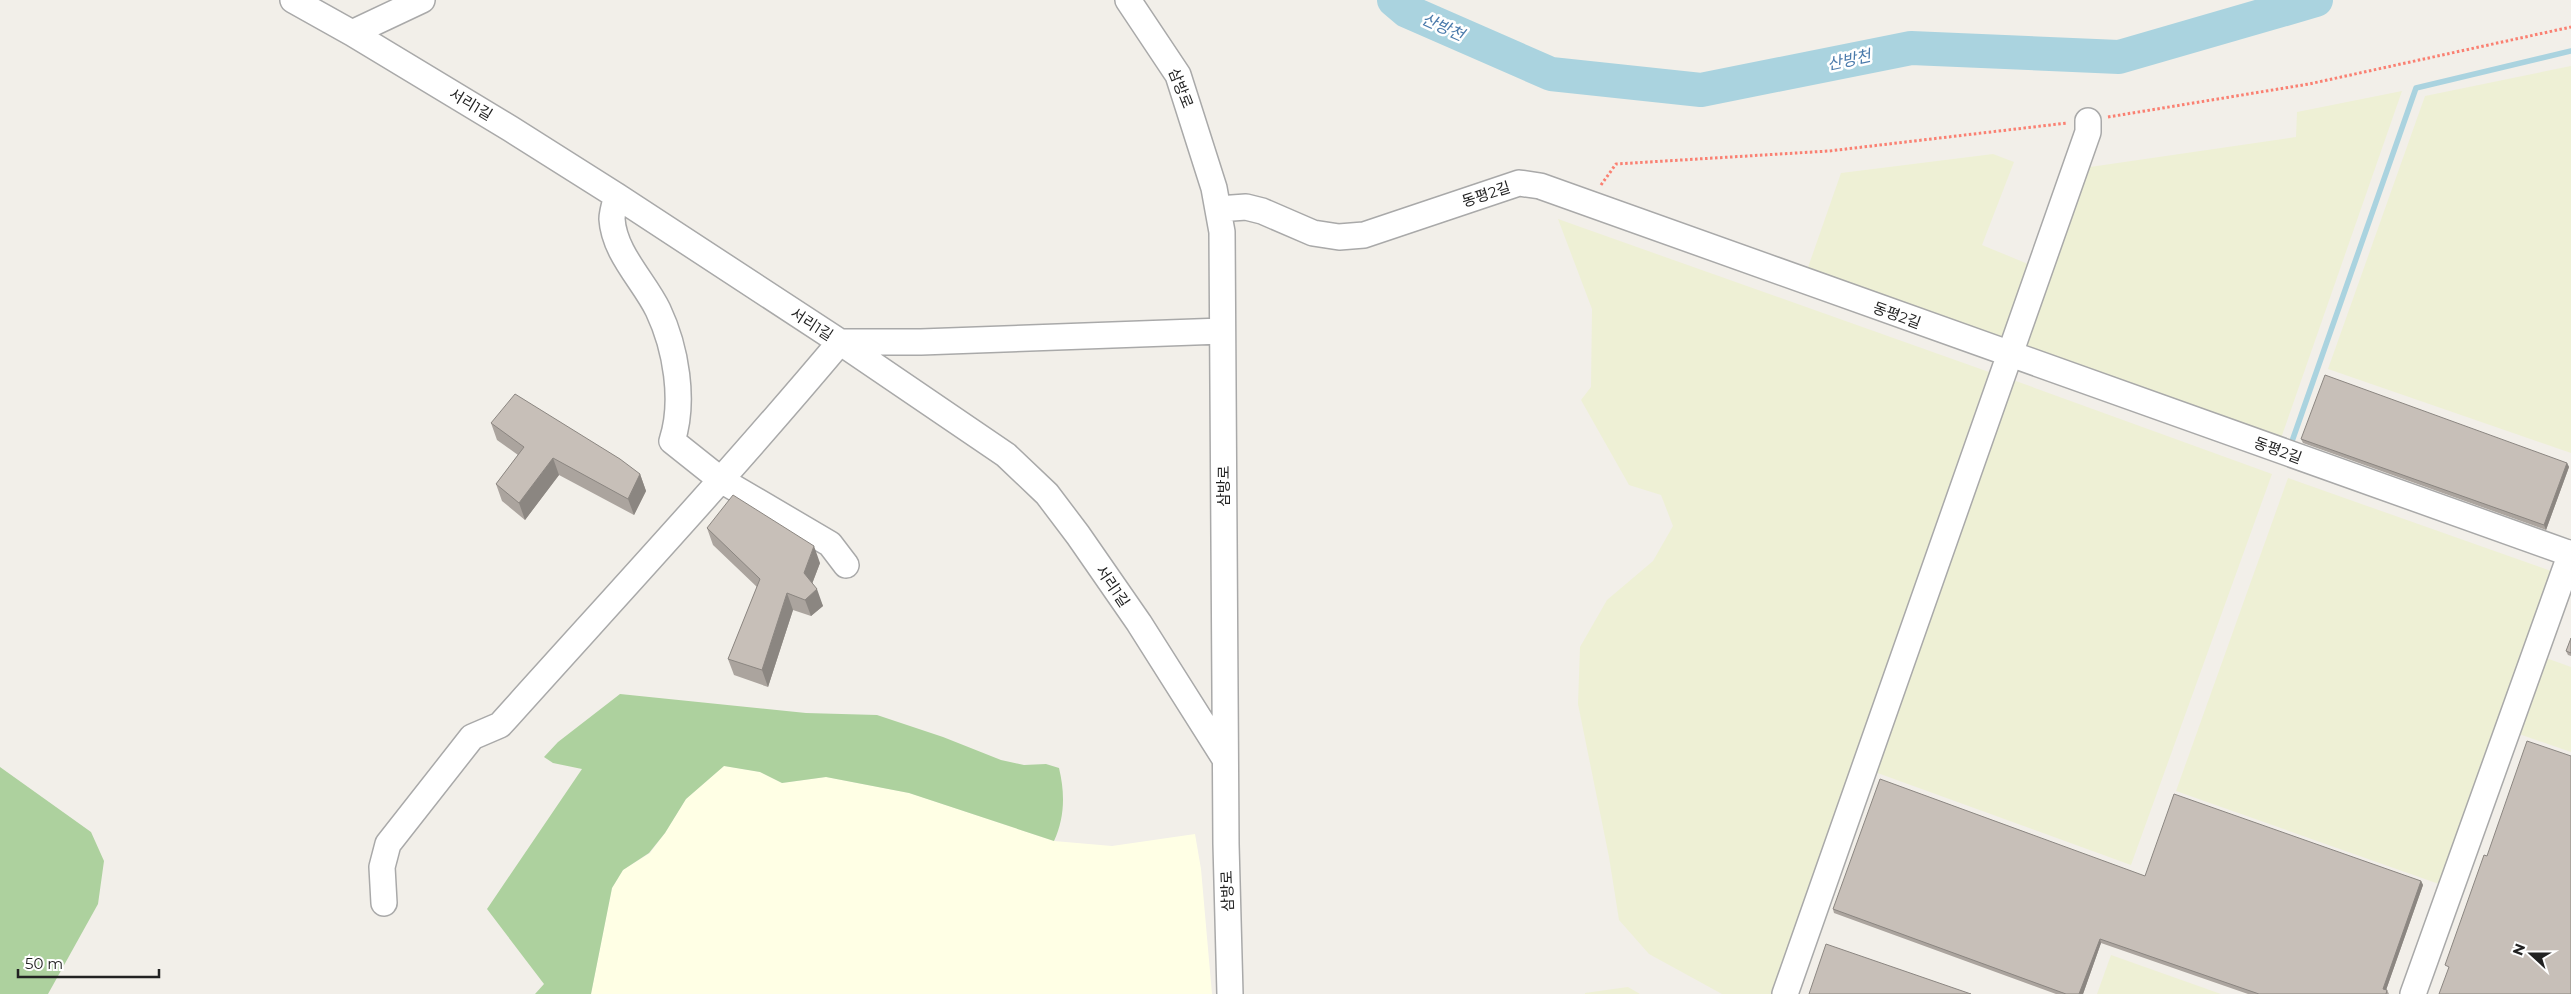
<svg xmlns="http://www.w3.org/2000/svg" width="2571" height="994" font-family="Montserrat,'Noto Sans KR',sans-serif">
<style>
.education{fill:#ffffe5}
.farmland{fill:#eef0d5}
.forest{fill:#add19e}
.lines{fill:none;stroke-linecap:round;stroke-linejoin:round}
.stream{stroke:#aad3df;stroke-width:5.5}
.river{stroke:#aad3df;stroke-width:34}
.minor-casing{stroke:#a9a9a9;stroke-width:28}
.path{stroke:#fa8072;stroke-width:3;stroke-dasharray:2.5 2.5;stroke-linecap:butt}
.minor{stroke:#fff;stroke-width:25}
.wall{fill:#aba49e}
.shaded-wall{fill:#8b8681}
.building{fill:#c7bfb8;stroke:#8b8681}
.labels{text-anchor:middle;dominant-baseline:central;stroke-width:5;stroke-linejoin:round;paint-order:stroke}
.street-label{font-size:15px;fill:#222;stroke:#fff}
.water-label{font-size:16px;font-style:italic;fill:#4a7aab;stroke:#fff}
</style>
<rect width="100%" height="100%" fill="#f2efe9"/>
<path class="education" d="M724 766 760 772 782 783 826 777 909 793 1054 841 1112 846 1195 834 1201 869 1212 994H591L612 888 623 870 650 853 665 833 686 799Z"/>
<path class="farmland" d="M2571 66V453L2328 369 2425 96Z
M2402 91 2279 444 2021 357 2090 167 2296 137 2297 112Z
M1993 154 2014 162 1982 245 2028 264 1999 352 1805 276 1841 173Z
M1558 219 1989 372 1771 994H1722L1649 954 1619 920 1609 857 1578 704 1580 647 1607 600 1653 561 1673 526 1661 495 1629 485 1581 400 1591 387 1592 309Z
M2013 380 2272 474 2131 865 1872 771Z
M2288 478 2551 571 2439 884 2176 791Z
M2546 658 2571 667V752L2519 734Z
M2111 955 2221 994H2097Z
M1628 987 1640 994H1585V993Z"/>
<path class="forest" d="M620 694 806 713 877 715 943 737 1001 760 1024 765 1046 764 1059 768C1065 793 1065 817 1054 841L909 793 826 777 782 783 760 772 724 766 686 799 665 833 649 853 623 870 612 888 591 994H535L544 984 487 909 582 769 553 763 544 757 558 742Z
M0 767 91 832 104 861 98 904 48 994H0Z"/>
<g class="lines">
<path class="stream" d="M2290 447 2416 88 2571 51"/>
<path class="river" d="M1394 0 1407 11 1551 74 1701 90 1911 48 2119 57 2316 0"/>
<defs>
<path id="minor" d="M293 0 352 33 511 129 617 196 840 342 1006 455 1047 494 1078 535 1139 623 1225 759
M1128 0 1178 75 1214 188 1222 232 1226 844 1230 994
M352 33 422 0
M617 196C615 203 612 212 612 219 614 253 644 281 658 310 676 348 685 401 672 441L721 480 830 544 846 565
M1218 209 1246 207 1262 211 1313 233 1339 237 1364 235 1519 183 1540 186 2571 554
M384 903 382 867 388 844 472 737 500 725C614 598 730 473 840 342H921L1222 331
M1785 994 2088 132V121
M2413 994 2571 553"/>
</defs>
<use href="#minor" class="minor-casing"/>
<path class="path" d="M2108 117 2309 84 2571 27
M1601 185 1616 164 1829 151 2067 123"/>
<use href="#minor" class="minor"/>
</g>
<path class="wall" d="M491 423 640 474 646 491 634 515 559 475 525 520 502 501 496 484 518 455 497 440Z
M2301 439 2567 463 2569 467 2546 530 2303 443Z
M707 528 820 563 812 584 823 606 811 616 793 610 768 687 734 675 728 659 757 587 713 545Z
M2571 638V656L2568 655 2566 651Z
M2145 876 2421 881 2423 885 2386 990H2387L2389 994H2248L2101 943 2083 994H2056L1834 913 1833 909Z"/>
<path class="shaded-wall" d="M553 458 559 475 525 520 519 503Z
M2567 463 2569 467 2546 530 2544 525Z
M640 474 646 491 634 515 628 499Z
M814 546 820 563 810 589 804 573Z
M817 589 823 606 811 616 805 600Z
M787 593 793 610 768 687 762 670Z
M2421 881 2423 885 2385 993 2383 989Z
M2100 939 2101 943 2083 994H2079Z"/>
<path class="building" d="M2325 375 2567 463 2544 525 2301 439Z
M515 394 620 459 640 474 628 499 553 458 519 503 496 484 524 447 491 423Z
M733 495 814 546 804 573 817 589 805 600 787 593 762 670 728 659 760 579 707 528Z
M2571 638V653L2566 651Z
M2527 741 2571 756V994H2439L2449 967 2445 965 2484 855 2487 856Z
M1880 779 2145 876 2174 794 2421 881 2383 989 2387 990 2386 994H2259L2100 939 2079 994H2066L1833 909Z
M1826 944 1971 994H1809Z"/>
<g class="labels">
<g class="street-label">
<text transform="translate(1181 88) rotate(68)">삼방로</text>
<text transform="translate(471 104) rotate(31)">서리1길</text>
<text transform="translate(1486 194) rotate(-18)">동평2길</text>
<text transform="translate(1897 315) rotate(20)">동평2길</text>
<text transform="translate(812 324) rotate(33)">서리1길</text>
<text transform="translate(2278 450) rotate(20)">동평2길</text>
<text transform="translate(1223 486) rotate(-90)">삼방로</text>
<text transform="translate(1113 586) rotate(56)">서리1길</text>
<text transform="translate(1227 891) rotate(-92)">삼방로</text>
</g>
<g class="water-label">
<text transform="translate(1443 27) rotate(24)">산방천</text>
<text transform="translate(1849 60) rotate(-12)">산방천</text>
</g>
</g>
<g transform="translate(2531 954) rotate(291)" stroke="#ffffff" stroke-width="4" paint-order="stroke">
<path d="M0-4L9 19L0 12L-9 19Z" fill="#222222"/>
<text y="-8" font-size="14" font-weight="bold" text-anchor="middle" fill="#222222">N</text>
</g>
<path d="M18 969v8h141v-8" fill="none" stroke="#222222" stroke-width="2.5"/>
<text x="25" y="969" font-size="15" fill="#222222" stroke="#ffffff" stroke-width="4" paint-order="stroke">50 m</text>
</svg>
